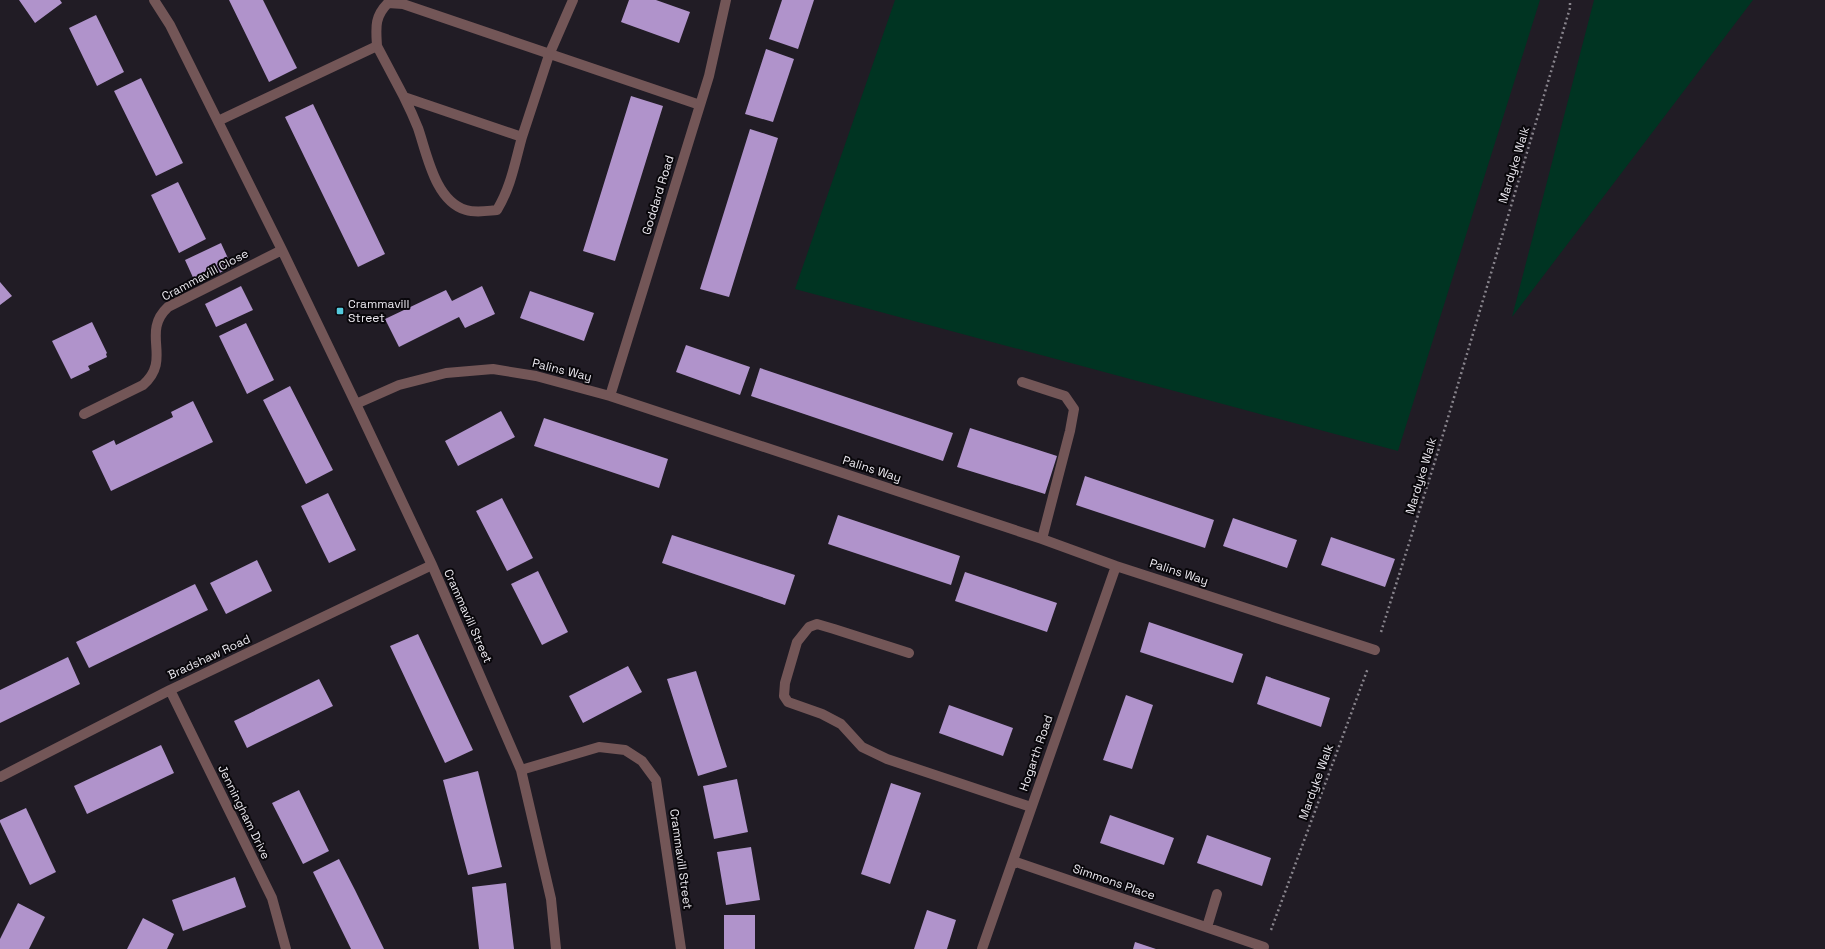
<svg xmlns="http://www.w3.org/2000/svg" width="1825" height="949" font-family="'Space Grotesk',sans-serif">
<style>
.green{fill:#003422}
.building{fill:#b093cb}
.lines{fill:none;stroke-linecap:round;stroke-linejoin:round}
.path{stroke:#89858d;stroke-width:2.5;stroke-dasharray:2 3;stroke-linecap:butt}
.minor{stroke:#735657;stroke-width:10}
.poi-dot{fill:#54cadd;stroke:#09070b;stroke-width:1.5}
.labels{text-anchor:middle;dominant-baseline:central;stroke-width:4;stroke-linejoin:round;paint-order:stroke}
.street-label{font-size:12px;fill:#ebe8ef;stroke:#09070b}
.poi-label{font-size:12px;fill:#ebe8ef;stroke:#09070b;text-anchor:start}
</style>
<rect width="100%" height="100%" fill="#211c25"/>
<path class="green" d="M895 0H1540L1398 451 795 289Z
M1594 0H1753L1512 317Z"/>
<path class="building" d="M19 0H60L62 3 35 23Z
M229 0H263L297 68 269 82Z
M629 0H656L690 12 679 43 621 22Z
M782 0H814L798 49 769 39Z
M96 15 124 72 97 86 69 28Z
M766 49 794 59 773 122 745 114Z
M141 78 183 163 156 176 114 91Z
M631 96 663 106 615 261 583 251Z
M313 104 385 254 358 267 285 117Z
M750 129 778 138 729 297 700 289Z
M178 182 206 239 179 253 151 195Z
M221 243 232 267 196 284 185 260Z
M0 282 12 296 0 305Z
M241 286 253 310 216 327 205 304Z
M482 286 495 314 465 328 459 317 399 347 385 319 446 290 452 301Z
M530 291 594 313 584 341 520 318Z
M92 322 107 353 106 354 107 357 88 366 90 370 71 379 52 341Z
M246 323 274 380 247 394 219 336Z
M686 345 750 367 740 395 676 372Z
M760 368 953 433 943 461 751 396Z
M290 386 333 470 306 484 263 400Z
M193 401 213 442 111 491 92 451 114 440 116 445 173 417 171 412Z
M501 411 515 437 458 466 445 441Z
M544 418 668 459 659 488 534 446Z
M970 428 1057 456 1045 494 957 467Z
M1085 476 1214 520 1205 548 1076 505Z
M328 493 356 550 329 563 301 506Z
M502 498 533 558 507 571 476 511Z
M838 515 960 556 951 585 828 544Z
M1233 518 1297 540 1287 568 1223 546Z
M672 535 795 575 785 605 662 563Z
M1331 537 1395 559 1385 587 1321 565Z
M257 560 272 591 226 614 210 583Z
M538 571 568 632 542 645 511 584Z
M965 572 1057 603 1047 632 955 601Z
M195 584 208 610 89 668 76 642Z
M1149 622 1243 654 1233 683 1140 652Z
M418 634 473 750 445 763 390 646Z
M68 657 80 684 0 723V690Z
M628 666 642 692 583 723 569 696Z
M696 671 727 767 698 776 667 679Z
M1266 676 1330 698 1321 727 1257 704Z
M319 679 333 706 247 748 234 721Z
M1126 695 1153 705 1132 769 1103 760Z
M949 705 1013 728 1003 756 939 733Z
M161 745 174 773 87 814 74 786Z
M478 771 502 867 468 875 443 780Z
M737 779 748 832 714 839 703 786Z
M891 783 921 793 890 884 861 874Z
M299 790 329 851 303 864 272 803Z
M26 808 56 872 30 885 0 822V820Z
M1110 815 1174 838 1164 865 1100 843Z
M1207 835 1271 858 1262 886 1197 863Z
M751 847 760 900 726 905 717 852Z
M339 859 355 890 384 949H351L313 872Z
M235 877 246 907 183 931 172 900Z
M506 883 514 949H479L472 887Z
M18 903 45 917 29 949H0V939Z
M927 910 956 920 947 949H914Z
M724 915H755V949H724Z
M143 918 174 934 167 949H127Z
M1135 942 1156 949H1133Z"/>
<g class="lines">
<path class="path" d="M1381 632 1436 458 1570 8V0
M1271 930 1368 668"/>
<path class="minor" d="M154 0 170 25 282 250 356 404 432 565 521 770 551 899 556 949
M377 46 404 97 522 137 549 55 573 0
M404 97C409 107 414 118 418 128 427 154 435 201 466 210 476 213 486 211 497 210 511 187 515 162 522 137
M218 121 377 46C376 28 374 17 388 3L403 4 700 105
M1022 382 1065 396 1074 409 1070 431 1042 539
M610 396 709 76 726 0
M356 404 399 385 446 373 493 369 536 376 610 396 1042 539 1116 566 1375 650
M84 414 143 385C173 359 140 333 168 307L282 250
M909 653 834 629 817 624 809 627 797 642 785 683 784 696 788 702 822 714 841 724 862 747 887 759 1031 807
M170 690 272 898 286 949
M521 770 599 747 625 750 642 761 656 780 681 949
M0 777 170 690 432 565
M1013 861 1264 947
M1207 927 1217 894
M982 949 1116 566"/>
</g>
<rect class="poi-dot" x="336" y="307" width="8" height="8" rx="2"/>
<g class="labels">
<g class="street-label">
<text transform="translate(1514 165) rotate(-73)">Mardyke Walk</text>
<text transform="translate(658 195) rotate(-73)">Goddard Road</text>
<text transform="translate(205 275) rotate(-28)">Crammavill Close</text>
<text transform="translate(562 370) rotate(14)">Palins Way</text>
<text transform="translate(872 469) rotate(18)">Palins Way</text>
<text transform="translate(1421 476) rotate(-73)">Mardyke Walk</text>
<text transform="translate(1179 572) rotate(18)">Palins Way</text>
<text transform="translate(468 616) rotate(66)">Crammavill Street</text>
<text transform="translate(209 657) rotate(-25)">Bradshaw Road</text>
<text transform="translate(1036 753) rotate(-71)">Hogarth Road</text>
<text transform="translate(1316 782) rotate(-70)">Mardyke Walk</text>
<text transform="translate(244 812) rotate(64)">Jenningham Drive</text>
<text transform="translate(681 859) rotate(82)">Crammavill Street</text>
<text transform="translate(1114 882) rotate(19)">Simmons Place</text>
</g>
<g class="poi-label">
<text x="348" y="304">Crammavill<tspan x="348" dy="14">Street</tspan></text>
</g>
</g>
</svg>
